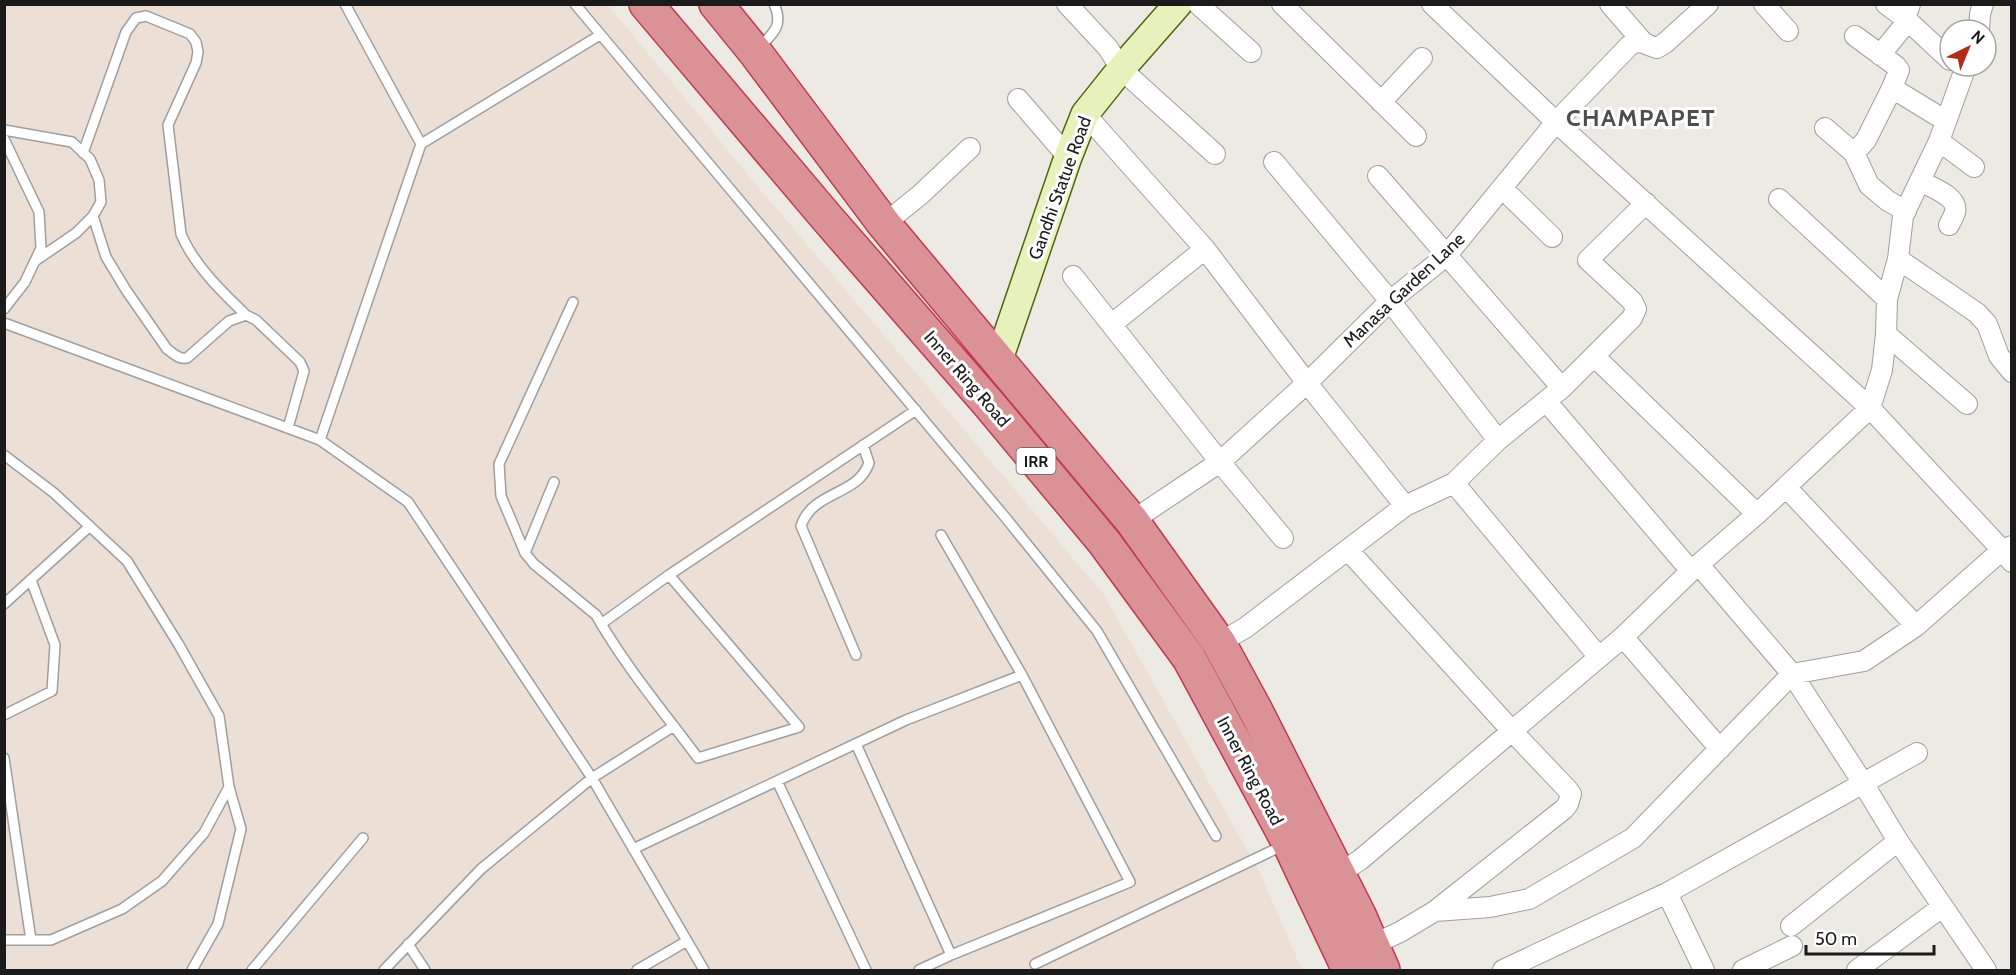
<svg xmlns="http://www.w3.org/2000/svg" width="2016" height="975" font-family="Cabin,sans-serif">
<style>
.military{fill:#ecdfd6}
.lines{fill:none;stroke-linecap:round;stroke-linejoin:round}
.lane-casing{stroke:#9f9f9f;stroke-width:12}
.street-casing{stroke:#9f9f9f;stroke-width:22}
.secondary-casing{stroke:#506411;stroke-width:30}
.highway-casing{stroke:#c13855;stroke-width:36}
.lane{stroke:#fff;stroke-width:9}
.street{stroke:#fff;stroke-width:20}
.secondary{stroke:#e7f1bb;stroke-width:27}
.highway{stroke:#db9296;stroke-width:33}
.labels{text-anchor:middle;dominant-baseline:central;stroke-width:6;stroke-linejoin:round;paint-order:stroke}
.shield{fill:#fff;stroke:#5f5f5f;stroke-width:1.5}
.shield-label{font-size:16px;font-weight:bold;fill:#1b1b1b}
.street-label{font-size:18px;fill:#1b1b1b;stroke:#fff}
.district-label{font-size:24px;font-weight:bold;letter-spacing:1.5px;fill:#4e4e4e;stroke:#fff}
</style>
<rect width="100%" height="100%" fill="#eceae2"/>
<path class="military" d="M5 4 608 5 748 175 1104 595 1261 875 1302 970H5Z"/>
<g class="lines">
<defs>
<path id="lane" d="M345 4 421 144 600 35
M575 4 1005 517 1097 631 1216 836
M759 48C773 33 784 26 774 4
M4 130 72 142 90 159 99 180 101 202 93 216 76 233 35 261
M4 139 39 212 41 248 25 282 4 309
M83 153 126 32 136 18 146 16 190 34 196 42 198 52 196 63 168 125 181 234C194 265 222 292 246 315
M93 216 106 257 126 290 167 349C173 353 179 360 187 358L229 321 246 315 256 320 300 362 304 371 288 428
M4 323 320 440 408 502 592 778 704 970
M320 440 421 144
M4 455 54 493 127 561 179 645 219 716 229 787 204 833 162 881 122 909 51 940H4
M554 482 525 553 534 564 596 615C625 666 663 711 698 758L799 727 669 575 601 624
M525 553 501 496 499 464 573 302
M669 575 916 410
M4 604 90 526
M856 655 801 526C813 490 858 496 869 463L863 445
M4 715 52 691 55 645 31 580
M856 744 951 955
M4 758 31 940
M777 781 866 970
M633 849 906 720 1022 675 941 535
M408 944 425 970
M1035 964 1284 845
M192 970 218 924 241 829 229 787
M252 970 363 838
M384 970 481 869 592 778 674 726
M637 970 687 941
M919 970 951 955 1130 882 1022 675"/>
<path id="street" d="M1067 4 1108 48 1121 69 1215 154
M1198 4 1251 52
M1282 4 1416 136
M1432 4 1556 122 1870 408 1882 370 1886 334 1887 299 1898 259 1903 216 1939 141 1966 66
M1610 4 1642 41
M1764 4 1788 31
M1886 4 1906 19 1950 60
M1979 30 1980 14 1983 4
M1855 36 1896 66 1899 70 1892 88 1946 121
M1880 55 1902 28 1910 4
M1018 99 1068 157
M1381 102 1422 58
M1085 114 1205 249 1307 383 1405 506
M1825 128 1854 153 1869 185 1888 201 1906 211
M1939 141 1974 167
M1854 153 1866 140 1892 88
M1274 162 1390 301 1498 440 1562 388 1632 318 1636 309 1632 301 1588 260 1646 203
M1378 176 1562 388
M1920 181C1930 187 1959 196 1955 212 1954 216 1951 221 1949 225
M1503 189 1552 237
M1779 199 1887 299
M884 224 920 195 970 148
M1898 259 1977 313 1987 324 1999 356 2012 372
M1073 276 1220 462 1283 538
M1112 324 1205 249
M1886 334 1967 404
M1595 357 1757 514
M1546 401 1691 571
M1454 483 1599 657
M1786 487 1916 626 2002 550 2012 562
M1132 521 1220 462 1307 383 1390 301 1446 256 1556 122 1629 46C1641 38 1645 45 1657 48L1665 43 1708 4
M1348 550 1512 731 1623 637 1691 571 1757 514 1870 408 2002 550 2012 546
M1699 565 1792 674 1863 783 1898 841 1986 970
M1623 637 1720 749
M1219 643 1245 628 1405 506 1454 483 1498 440
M1338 874 1360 860 1512 731 1568 790 1571 794 1568 804 1564 809 1435 911
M1667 893 1704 970
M1791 926 1898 841
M1372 945 1400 932 1435 911 1490 907 1529 899 1633 838 1792 674 1864 661 1916 626
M1503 970 1667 893 1917 753
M1743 970 1792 946
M1857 970 1942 907"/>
<path id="secondary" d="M998 362 1068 157 1085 114 1121 69 1178 4"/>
<path id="highway" d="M646 4 827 218 988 403 1104 542 1189 658 1289 843 1349 970
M716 4 755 52 884 224 1132 521 1219 643 1256 711 1359 915 1383 970"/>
</defs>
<use href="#lane" class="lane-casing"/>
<use href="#street" class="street-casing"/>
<use href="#secondary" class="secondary-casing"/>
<use href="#highway" class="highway-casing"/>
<use href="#lane" class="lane"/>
<use href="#street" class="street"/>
<use href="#secondary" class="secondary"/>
<use href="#highway" class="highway"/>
</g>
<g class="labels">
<rect class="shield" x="1016.5" y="448" width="39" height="26" rx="4.5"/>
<g class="shield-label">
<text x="1036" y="461">IRR</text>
</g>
<g class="street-label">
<text transform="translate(1060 188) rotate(-70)">Gandhi Statue Road</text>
<text transform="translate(1404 290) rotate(-43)">Manasa Garden Lane</text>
<text transform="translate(967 379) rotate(49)">Inner Ring Road</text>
<text transform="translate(1250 771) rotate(62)">Inner Ring Road</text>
</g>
<g class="district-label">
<text x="1641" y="117">CHAMPAPET</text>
</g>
</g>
<rect width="2016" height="975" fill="none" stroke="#1b1b1b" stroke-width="12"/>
<g transform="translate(1968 48) rotate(43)"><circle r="28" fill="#ffffff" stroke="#a4a4a4" stroke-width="1.5"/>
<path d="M0-4.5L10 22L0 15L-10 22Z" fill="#af2c17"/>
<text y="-9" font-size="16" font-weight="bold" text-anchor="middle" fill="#1b1b1b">N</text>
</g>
<path d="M1806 945v9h128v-9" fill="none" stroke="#1b1b1b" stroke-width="3"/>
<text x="1815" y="945" font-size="18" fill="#1b1b1b" stroke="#ffffff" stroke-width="4.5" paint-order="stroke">50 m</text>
</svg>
